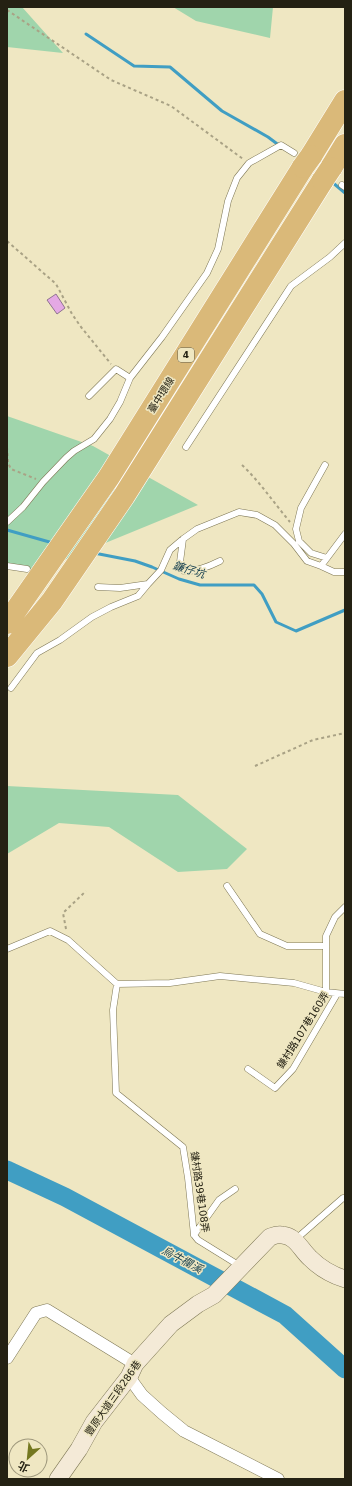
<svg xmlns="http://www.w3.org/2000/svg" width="352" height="1486" font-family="'DejaVu Sans','Noto Sans TC',sans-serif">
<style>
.green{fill:#a0d5ac}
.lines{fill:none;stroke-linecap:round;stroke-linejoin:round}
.stream{stroke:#409ec3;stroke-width:3}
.river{stroke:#409ec3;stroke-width:19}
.building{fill:#e4a9e4;stroke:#8f758f}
.lane-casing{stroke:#7e7755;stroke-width:7}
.street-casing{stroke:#7e7755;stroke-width:13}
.secondary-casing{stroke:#7e7755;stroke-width:18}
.highway-casing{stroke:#fff;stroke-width:23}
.path{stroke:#a9a285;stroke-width:2;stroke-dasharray:3 3;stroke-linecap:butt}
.lane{stroke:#fff;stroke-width:6}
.street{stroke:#fff;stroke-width:12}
.secondary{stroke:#f4ead7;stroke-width:17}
.highway{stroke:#dab979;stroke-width:22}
.highway-bridge-casing{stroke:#fff;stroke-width:23;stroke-linecap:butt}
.highway-bridge{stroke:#dab979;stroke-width:22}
.labels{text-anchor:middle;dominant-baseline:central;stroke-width:3;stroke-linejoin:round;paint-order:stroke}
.shield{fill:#efe7c2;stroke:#615c48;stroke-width:1}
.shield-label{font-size:9px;font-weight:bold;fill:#242113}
.street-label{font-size:10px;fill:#242113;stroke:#efe7c2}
.water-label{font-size:11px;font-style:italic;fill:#174050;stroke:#efe7c2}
</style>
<rect width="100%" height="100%" fill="#efe7c2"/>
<path class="green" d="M7 7H22L63 53 7 47Z
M173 7H273L270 38 196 21Z
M7 416 93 446 198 505 37 571 7 569Z
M7 786 178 795 247 849 227 869 178 872 109 827 59 823 7 854Z"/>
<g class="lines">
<path class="stream" d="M86 34 134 66 170 67 222 111 268 137 280 146
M332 182 345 193
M7 530 53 543
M94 553 135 561 152 567 179 579 200 585H254L262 594 276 622 296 631 345 610"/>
<path class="river" d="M7 1170 65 1197 285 1315 345 1369"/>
</g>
<path class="building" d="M56 294 65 308 57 314 47 300Z"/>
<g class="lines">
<defs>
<path id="lane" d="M342 185 345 187
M89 396 116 369 130 378
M186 447 291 286 330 257 345 243
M325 465 301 508 296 529 299 541 311 553 327 558
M7 522 23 507 43 482 66 458 74 451 94 439 110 419 120 402 130 378 162 337 207 273 218 249 228 201 237 178 249 163 281 145 294 153
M183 539 180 562 184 571C196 572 208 567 220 561
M7 566 27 569
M321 566 334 572H345
M98 587 120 588 148 584 161 570 170 550 183 539 197 529 239 512 257 515 275 525 294 544 307 561 321 566 345 534
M11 688 37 653 60 640 92 617 111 607 138 596 148 584
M227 886 260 934 287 946H326
M7 949 50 931 68 940 117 984 170 983 220 976 294 983 326 992 345 994
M117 984 113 1010 116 1093 183 1147 188 1178 194 1235 198 1240 240 1266
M326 992V936L335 917 345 907
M248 1069 275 1088 293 1069 337 994
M194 1235 219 1200 235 1189
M296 1239 343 1198H345"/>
<path id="street" d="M7 1358 36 1313 47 1310 135 1364
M129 1377 142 1395 162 1413 184 1431 278 1479"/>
<path id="secondary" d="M58 1479 79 1449 94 1422 129 1377 135 1364 171 1324 198 1304 214 1295 270 1237C273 1236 278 1234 282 1235 296 1236 301 1250 310 1258 320 1268 332 1275 345 1279"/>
<path id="highway" d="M311 156 345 101
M331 168 345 145
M7 623 109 477 303 167
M7 656 52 601 124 496 323 180"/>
</defs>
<use href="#lane" class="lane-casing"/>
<use href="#street" class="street-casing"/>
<use href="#secondary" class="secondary-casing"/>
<use href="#highway" class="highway-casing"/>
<path class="path" d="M7 10 111 80 171 106 243 159
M7 241 56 284 72 314 81 327 111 364
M7 447 8 463 11 469 36 479
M242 465C260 482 274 503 290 522
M255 766 313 740 345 733
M66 929 63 913 86 891"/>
<use href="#lane" class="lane"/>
<use href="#street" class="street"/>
<use href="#secondary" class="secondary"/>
<use href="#highway" class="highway"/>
<defs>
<path id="highway-bridge" d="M303 167 311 156
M323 180 331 168"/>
</defs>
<use href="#highway-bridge" class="highway-bridge-casing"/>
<use href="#highway-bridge" class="highway-bridge"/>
</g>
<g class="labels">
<rect class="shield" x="178" y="348" width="16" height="14" rx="3"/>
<g class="shield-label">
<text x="186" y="355">4</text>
</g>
<g class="street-label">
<text transform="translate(161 395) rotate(-58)">臺中環線</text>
<text transform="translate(303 1030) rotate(-58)">鎌村路107巷160弄</text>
<text transform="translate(200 1192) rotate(82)">鎌村路39巷108弄</text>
<text transform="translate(113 1398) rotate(-55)">豐原大道三段286巷</text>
</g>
<g class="water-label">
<text transform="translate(189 570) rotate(17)">鐮仔坑</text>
<text transform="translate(182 1260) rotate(28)">烏牛欄溪</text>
</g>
</g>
<rect width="352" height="1486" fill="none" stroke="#242113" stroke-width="16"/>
<g transform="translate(28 1458) rotate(207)"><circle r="19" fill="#efe7c2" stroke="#9e987c"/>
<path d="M0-3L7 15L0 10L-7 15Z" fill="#747820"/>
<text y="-6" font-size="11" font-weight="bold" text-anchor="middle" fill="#242113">北</text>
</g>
</svg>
